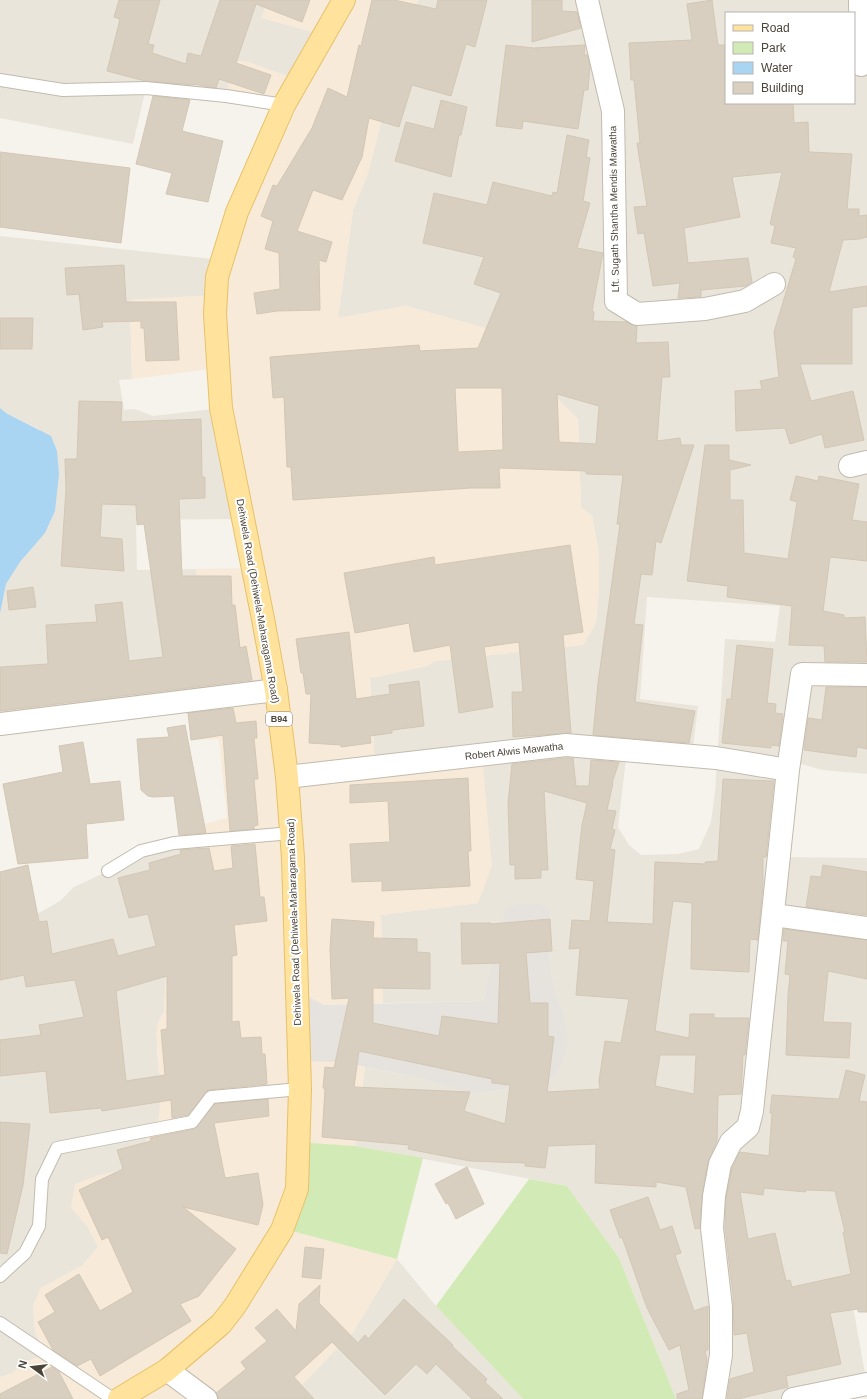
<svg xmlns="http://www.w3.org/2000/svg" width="867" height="1399" font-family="Helvetica,sans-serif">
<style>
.residential{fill:#eae5da;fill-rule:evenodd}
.commercial{fill:#f7ead8}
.industrial{fill:#e6e2dd}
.green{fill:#d2eab5}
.water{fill:#a9d4f2}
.building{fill:#d8cfc1;stroke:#d3c7b4;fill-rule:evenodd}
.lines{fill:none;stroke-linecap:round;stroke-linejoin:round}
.service-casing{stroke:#c2bbae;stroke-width:14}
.minor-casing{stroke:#c2bbae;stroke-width:24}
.primary-casing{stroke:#e6c16a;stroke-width:24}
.service{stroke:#fff;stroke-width:12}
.minor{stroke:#fff;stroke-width:22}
.primary{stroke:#ffe39c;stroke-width:22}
.labels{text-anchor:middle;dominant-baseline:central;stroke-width:4;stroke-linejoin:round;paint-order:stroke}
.shield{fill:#fff;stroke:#817c74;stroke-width:1}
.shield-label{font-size:9px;font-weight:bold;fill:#4b4439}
.street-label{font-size:10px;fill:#4b4439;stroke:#fff}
</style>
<rect width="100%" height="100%" fill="#f6f3ec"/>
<path class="residential" d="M0 0H267L262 18 324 35 298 80 245 61 236 62 226 96 146 88 133 144 0 118Z
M418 0H867V774L823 770 790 761 780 857 867 858V1289L850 1300 854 1312 867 1385 793 1399H676L619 1258 567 1186 355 1146 365 1067 420 1078 472 1094 503 1090 515 1083 564 1014 554 987 551 971 549 907 499 940 483 1001 383 1003 381 915 478 903 375 767 370 678 427 666 435 661 583 645 596 623 599 588V554L592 516 581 508 578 419 485 328 406 306 338 318 353 210 368 173 402 40ZM726 13H854V103H726ZM647 597 780 606 775 642 725 639 715 792 711 822 699 849 678 854 641 855 629 845 618 827 627 750 692 756 698 706 640 699Z
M0 236 222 260 216 295 130 300 132 379 119 380 124 410 135 409 153 416 221 408 233 519 136 520 137 570 196 569 200 605V667L203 699 0 724V614L6 584 20 562 45 533 55 511 39 429 6 413 0 408Z
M201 841V972L166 977 164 1011 158 1023 157 1051 161 1090 159 1118 134 1162 119 1171 96 1176 72 1208 88 1227 98 1247 83 1265 41 1288 33 1306 35 1332 46 1354 25 1362 11 1374 0 1377V926L37 914 60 901 74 887 108 871 141 851Z
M397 1259 436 1306 523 1399H288L354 1331Z"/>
<path class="commercial" d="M267 0H418L402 40 368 173 353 210 338 318 406 306 485 328 578 419 581 507 592 516 599 554V588L596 623 583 645 435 661 427 666 370 678 375 767 482 755 492 866 478 903 381 915 383 1003 324 1005 298 991 341 1062 365 1067 355 1146 299 1143 292 1231 397 1259 354 1331 288 1399H0V1377L11 1374 25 1362 46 1354 35 1332 33 1306 41 1288 83 1265 98 1247 88 1227 71 1208 75 1184 96 1176 119 1171 134 1163 159 1118 161 1090 156 1033 158 1023 164 1011 166 977 194 974 195 881 201 841 200 825 227 818 219 739 191 740 186 702 203 699 200 667V605L196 569 253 568 218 368 132 379 130 300 216 295 284 105 226 96 233 63 245 61 298 80 323 35 262 18Z"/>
<path class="industrial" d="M516 904H539L549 907 551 971 554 987 564 1014 568 1040 564 1058 555 1078 515 1083 503 1090 472 1094 420 1078 341 1062 299 1061 298 991 324 1005 483 1001 505 910Z"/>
<path class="green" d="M310 1143 355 1146 423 1158 397 1259 292 1231 306 1185Z
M529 1179 567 1186 619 1258 676 1399H523L436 1306Z"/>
<path class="water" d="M0 408 6 413 51 436 57 451 59 474 55 511 45 533 20 562 6 584 0 614Z"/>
<path class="building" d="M119 0H160L148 44 154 45 152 53 186 64 188 53 201 56 220 0H310L302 22 256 4 236 63 271 75 264 94 219 79 216 88 194 84V85L145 81 107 71 120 19 114 17Z
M372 0H394L436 9 438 0H487L475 47 466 44 451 96 412 85 399 127 369 118 362 157 342 200 313 190 297 231 332 242 326 262 319 260 320 310 277 311 257 314 254 293 280 289 279 253 265 249 273 221 261 216 273 185 277 186 312 128 328 88 347 97 359 45 361 46Z
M532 0H562V11L577 12 581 28 532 42Z
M712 0 718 45H726V103H793L794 123 808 122 809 152 852 154 847 209H859V216L867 215V237L860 239 843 240 829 292 867 286V306L852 308V364H800L811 401 853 391 864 440 825 448 822 434 790 444 785 428 736 431 735 391 762 389 760 381 779 377 774 332 796 259 793 257 796 248 771 243 775 226 770 224 782 172 732 177 740 217 684 228 688 263 748 258 752 282 746 286 701 290V297L678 298 680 283 653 286 644 233 638 234 634 207 647 206 637 143H640L634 80H631L629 43 692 40 687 4Z
M506 45 534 48 585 45 584 55H587L590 66 588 90H584L578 129 523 121 522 129 496 126Z
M153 96 190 100 182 131 223 141 208 202 166 194 172 173 136 164Z
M441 100 467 107 461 135H459L451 177 395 161 406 122 434 129Z
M567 135 589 140 586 157 590 158 583 201 590 203 577 248 603 253 592 311 594 312 593 321 626 322 637 326 636 343 668 342 670 377H662L657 441 680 438 681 445H694L661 543 656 541 652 575 641 574 634 624 643 625 635 702 695 711 689 743 593 735 598 683 620 524H617L623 475 586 474V471L499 468 500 488H471L293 500 291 467H287L284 397 273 398 270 357 419 345 420 351 478 348 501 293 474 284 484 257 423 243 434 193 487 205 493 182 552 196 553 192 557 193ZM455 388H502L503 450 458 452ZM557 394 599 406 596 444 559 442Z
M0 152 130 168 121 243 0 227Z
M124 265 126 302H176L179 360 146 361 144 328H141V321L102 322 103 327 83 330 79 294 67 295 65 268Z
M0 318H33L32 349H0Z
M79 401 122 402 121 422 201 419 202 477H205V498L179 499 182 576H231L232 605H235L240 648 246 646 252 680 0 711V667L48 664 46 625 97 622 95 605 122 602 129 661 163 657 144 524 137 525 136 505 102 504 100 537 122 539 124 571 61 566 66 489 65 459H77Z
M705 445H729V460L751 465 730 470V500H743L744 553 788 559 797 502 790 500 796 476 818 481 819 476 859 484 852 520 867 522V561L830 557 823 611 844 615V618L865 617 867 662H825L824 646 789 645 792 606 727 597 728 586 687 581Z
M570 545 583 632 563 635 571 733 513 737 512 692H523L519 642 484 647 493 707 459 713 450 645 414 652 409 623 355 633 344 573 434 557 435 565Z
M33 587 36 607 9 610 7 591Z
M349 632 356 699 390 694 389 685 419 681 424 726 392 730V733L370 736 371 743 341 747V745L309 743 311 694H306L303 673H301L296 639Z
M737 645 773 649 767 703 776 704 775 713 783 714 779 746 771 745V748L722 743 727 699H731Z
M826 687H867V749L857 747 856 757 804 750 808 718 822 720Z
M233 708 236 723 256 721 257 738H254L258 779H254L258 825 254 826V829L230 831 223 735 191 740 188 713Z
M185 725 206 833 179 835 174 796 153 797 148 796 141 790 137 739 169 737 167 728Z
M83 742 90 784 120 781 124 820 86 824 88 858 18 864 3 784 63 772 59 746Z
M566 758H573L576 786H589L591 760 619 762 612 783H613L607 810 616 811 612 829 615 830 610 849 615 850 607 922 653 924 655 862 705 864V862L718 861 723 779 774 781 766 857H763V884L758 940 750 939 749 972 691 969 692 903 673 901 655 1031 689 1038 690 1014H714V1018H749L745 1055H743L741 1094 718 1095 717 1141 708 1162 702 1195 700 1228 695 1229 686 1187 656 1182V1187L595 1183 596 1144 548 1146 545 1168 525 1166V1163L470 1161 408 1149 409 1145 322 1137 325 1089 323 1088 325 1067 334 1068 349 998 332 999 330 949 332 919 374 922 373 938 417 939V952L430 953V989L373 988V1023L439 1036 442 1016 498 1024 500 963 462 964 461 923H491V924L550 919 552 951 526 953 530 1003H548V1036L554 1037 547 1092 600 1089 599 1081 605 1041 621 1043 629 999 576 995 580 948 569 949 572 920 590 921 594 881 576 879 582 825 587 803 544 791 548 870H541V878L515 879V865H510L508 803 512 764ZM359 1051 492 1079V1083L510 1085 505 1124 464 1111 470 1092 354 1087ZM660 1055H696L694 1094 655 1086Z
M468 778 471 851H468L470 886 382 891V881L352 882 350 844 390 842 388 801 350 803V785Z
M255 844 260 897H264L267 921 234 925 237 955 232 956V1022L239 1021 241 1038 261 1037 262 1054H265L267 1084 208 1090 188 1115 172 1118 171 1100 102 1111 101 1108 50 1113 46 1071 0 1076V1040L41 1035 39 1025 84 1017 75 980 26 987 24 975 0 980V872L28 865 39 922 47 921 52 954 113 939 118 956 156 946 148 914 129 918 118 878 150 870 149 863 181 854 180 850 209 848 214 871 233 868 231 846ZM167 976V1029L161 1030 165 1075 126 1081 116 991Z
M823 865 867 872V915L806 907 811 876 821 877Z
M784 929 867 940V979L828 971 823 1022 851 1023 849 1058 786 1055 788 996 790 975 785 974 788 941H783Z
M846 1070 865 1075 859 1101 867 1102V1312H858V1309L830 1313 841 1364 786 1376 788 1387 738 1399H727L730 1379 754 1372 747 1333 734 1335 733 1295 725 1228 726 1198 732 1168 740 1152 769 1156 772 1113H770L772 1095 839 1099ZM764 1188 805 1192 806 1190 835 1191 845 1232H843L851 1274 792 1287 790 1280 786 1281 775 1233 748 1239 740 1192 763 1195Z
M268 1099 269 1116 214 1123 225 1178 258 1173 263 1205 258 1225 183 1207 236 1249 199 1296 180 1304 191 1321 100 1376 91 1359 77 1366 53 1350 38 1322 55 1312 45 1295 79 1274 100 1311 133 1292 108 1237 102 1240 79 1190 123 1169 117 1150 151 1141 150 1138 194 1129 215 1104Z
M0 1122 30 1124 23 1185 7 1254 0 1253Z
M467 1167 484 1204 456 1219 448 1203 446 1204 435 1184Z
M648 1197 660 1230 672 1226 681 1253 675 1255 694 1311 708 1306V1350L705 1351 707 1360 702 1399H677V1394L689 1390 680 1345 669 1350 647 1308 622 1237 620 1238 610 1210Z
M305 1247 324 1249 321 1279 302 1277Z
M320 1285 319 1303 358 1343 365 1335 368 1339 404 1299 453 1345 452 1346 487 1379 485 1382 503 1399H472L436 1364 427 1374 416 1364 385 1395 332 1342 294 1377 314 1399H218L216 1393 246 1369 241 1362 267 1341 255 1328 277 1309 296 1331 299 1304Z
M52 1367 59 1372 73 1399H0V1394Z"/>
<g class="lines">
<defs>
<path id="service" d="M0 80 63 90 146 88 226 96 284 105
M108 871 141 851 174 843 292 833
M0 1276 25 1253 39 1226 42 1179 57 1148 192 1122 211 1097 300 1089
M0 1323 113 1399"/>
<path id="minor" d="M587 0 613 111 616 301 637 314 705 309 745 301 774 284
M860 0 861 65
M850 466 867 462
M0 724 276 690
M287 777 566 745 716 758 788 770
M774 915 867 928
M167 1370 206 1399
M714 1399 721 1355V1307L712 1228 714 1196 720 1164 731 1142 748 1127 752 1111 788 770 802 674 867 675
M793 1399 867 1384"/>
<path id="primary" d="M119 1399 167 1370 221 1324 235 1306 282 1230 297 1189 300 1089 293 858 287 777 276 690 263 619 221 408 215 314 217 277 237 212 284 105 344 0"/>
</defs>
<use href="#service" class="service-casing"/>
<use href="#minor" class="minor-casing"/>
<use href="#primary" class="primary-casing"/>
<use href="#service" class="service"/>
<use href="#minor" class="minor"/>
<use href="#primary" class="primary"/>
</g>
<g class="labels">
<rect class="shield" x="266" y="712" width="26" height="14" rx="3"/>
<g class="shield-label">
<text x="279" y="719">B94</text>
</g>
<g class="street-label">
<text transform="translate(614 209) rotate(-91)">Lft. Sugath Shantha Mendis Mawatha</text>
<text transform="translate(258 601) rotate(80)">Dehiwela Road (Dehiwela-Maharagama Road)</text>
<text transform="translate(514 751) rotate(-6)">Robert Alwis Mawatha</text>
<text transform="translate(294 922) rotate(-92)">Dehiwela Road (Dehiwela-Maharagama Road)</text>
</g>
</g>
<rect x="725" y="12" width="130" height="92" fill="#ffffff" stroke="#b7b4b0"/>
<rect x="733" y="25" width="20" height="6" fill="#ffe39c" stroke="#b7b4b0"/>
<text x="761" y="32" font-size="12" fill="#4b4439">Road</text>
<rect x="733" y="42" width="20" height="12" fill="#d2eab5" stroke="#b7b4b0"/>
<text x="761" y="52" font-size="12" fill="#4b4439">Park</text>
<rect x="733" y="62" width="20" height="12" fill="#a9d4f2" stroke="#b7b4b0"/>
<text x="761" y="72" font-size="12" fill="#4b4439">Water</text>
<rect x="733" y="82" width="20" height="12" fill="#d8cfc1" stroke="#b7b4b0"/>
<text x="761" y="92" font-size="12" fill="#4b4439">Building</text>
<g transform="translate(32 1367) rotate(285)" stroke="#ffffff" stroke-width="3" paint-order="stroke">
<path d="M0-3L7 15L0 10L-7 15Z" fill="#4b4439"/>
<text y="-6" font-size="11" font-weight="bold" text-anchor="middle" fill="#4b4439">N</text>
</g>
</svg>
